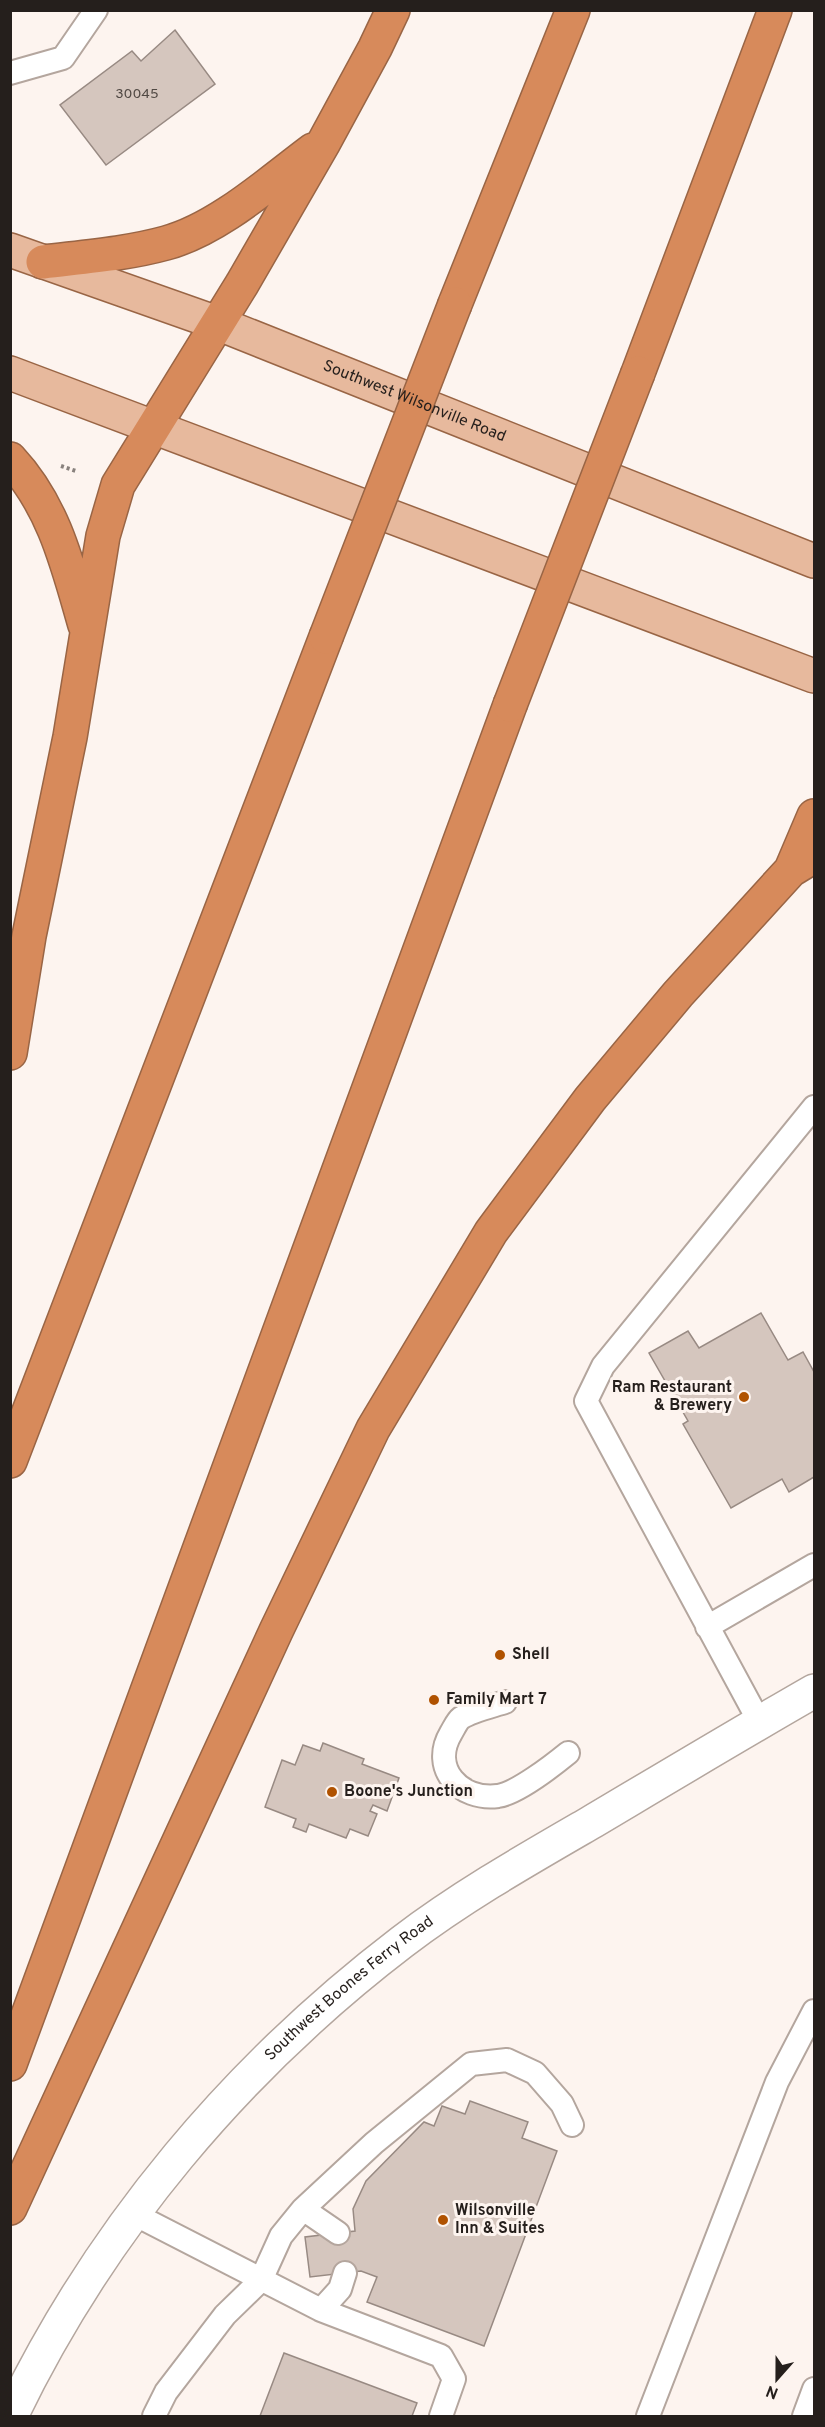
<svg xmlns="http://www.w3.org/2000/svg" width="825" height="2427" font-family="Overpass,sans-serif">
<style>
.building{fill:#d5c6be;stroke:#988a83;stroke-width:1.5}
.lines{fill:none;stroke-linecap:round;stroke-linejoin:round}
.service-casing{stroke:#b4a69e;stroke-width:26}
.tertiary-casing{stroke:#b4a69e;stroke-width:36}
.primary-casing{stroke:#996545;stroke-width:36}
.motorway-casing{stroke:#996545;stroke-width:36}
.path{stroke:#88817d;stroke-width:4;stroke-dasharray:3 3;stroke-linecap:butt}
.service{stroke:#fff;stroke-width:22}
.tertiary{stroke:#fff;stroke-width:33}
.primary{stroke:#e7b99d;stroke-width:33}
.motorway{stroke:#d78a5b;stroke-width:33}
.motorway-bridge-casing{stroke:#996545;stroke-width:36;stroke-linecap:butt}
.motorway-bridge{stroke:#d78a5b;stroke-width:33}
.poi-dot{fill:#b05200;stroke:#fdf4ef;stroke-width:2}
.labels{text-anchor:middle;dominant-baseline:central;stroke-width:6;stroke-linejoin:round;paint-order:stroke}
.number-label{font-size:14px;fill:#514944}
.street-label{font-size:16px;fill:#251f1c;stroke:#fdf4ef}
.poi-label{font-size:16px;font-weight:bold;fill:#251f1c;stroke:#fdf4ef;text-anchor:start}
</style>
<rect width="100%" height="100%" fill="#fdf4ef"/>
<path class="building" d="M175 30 215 84 106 165 60 105 132 51 141 61Z
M761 1313 788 1360 803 1352 814 1372V1477L789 1492 782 1479 731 1508 683 1424 688 1421 649 1353 688 1331 699 1348Z
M323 1743 364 1759 362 1764 399 1778 387 1811 373 1805 370 1811 377 1814 368 1836 350 1829 346 1838 309 1824 306 1832 293 1827 296 1819 265 1807 282 1760 295 1765 303 1745 320 1751Z
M470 2101 528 2122 522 2138 557 2151 484 2346 367 2302 377 2277 361 2271 310 2277 305 2237 355 2231 353 2209 366 2181 424 2122 434 2126 442 2106 465 2114Z
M284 2353 417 2403 412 2416H260Z"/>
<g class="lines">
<defs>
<path id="service" d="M10 73 63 58 96 10
M707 1627 814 1565
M505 1702C493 1706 471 1711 461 1718 457 1721 454 1728 451 1733 430 1768 460 1801 498 1796 517 1793 552 1766 568 1753
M760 1723 586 1401 603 1366 814 1107
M303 2209 338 2233
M132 2213 321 2310 441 2356 454 2379 441 2416
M321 2310 340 2289 345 2273
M154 2416 166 2392 225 2315 261 2280 281 2236 303 2209 374 2143 471 2064 507 2060 535 2073 562 2104 572 2125
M648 2416 777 2082 814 2011
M804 2416 814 2389"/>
<g id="tertiary">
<path id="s1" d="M11 2416C101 2229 237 2068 402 1942 461 1897 526 1860 590 1823 664 1779 739 1734 814 1691"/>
</g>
<g id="primary">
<path id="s2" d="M10 250 217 323 814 561"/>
<path d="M10 373 814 676"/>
</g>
<path id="motorway" d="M43 262C84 257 126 254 166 243 218 229 270 182 313 150
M455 304 573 10
M638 373 775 10
M10 459C54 506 68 566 85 625
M791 870 814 816
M10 1053 29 936 70 737 103 536 118 485 242 284 324 142 375 48 393 10
M10 1461 326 637
M10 2064 510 705
M10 2208 276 1631 373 1429 491 1232 590 1099 678 994 791 870 814 856"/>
</defs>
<use href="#service" class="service-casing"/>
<use href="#tertiary" class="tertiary-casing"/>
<use href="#primary" class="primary-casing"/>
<use href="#motorway" class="motorway-casing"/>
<path class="path" d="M61 466 76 471"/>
<use href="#service" class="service"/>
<use href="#tertiary" class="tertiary"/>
<use href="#primary" class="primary"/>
<use href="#motorway" class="motorway"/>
<defs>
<path id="motorway-bridge" d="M326 637 455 304
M510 705 638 373"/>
</defs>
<use href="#motorway-bridge" class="motorway-bridge-casing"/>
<use href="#motorway-bridge" class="motorway-bridge"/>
</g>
<g class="poi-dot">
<circle cx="744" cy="1397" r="6"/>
<circle cx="500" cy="1655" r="6"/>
<circle cx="434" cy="1700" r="6"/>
<circle cx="332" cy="1792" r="6"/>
<circle cx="443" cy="2220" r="6"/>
</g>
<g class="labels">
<g class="number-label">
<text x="137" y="94">30045</text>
</g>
<g class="street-label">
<text stroke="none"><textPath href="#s2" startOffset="432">Southwest Wilsonville Road</textPath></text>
<text stroke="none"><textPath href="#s1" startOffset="550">Southwest Boones Ferry Road</textPath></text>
</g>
<g class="poi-label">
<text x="732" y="1388" text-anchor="end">Ram Restaurant<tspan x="732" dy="18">&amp; Brewery</tspan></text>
<text x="512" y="1655">Shell</text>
<text x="446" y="1700">Family Mart 7</text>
<text x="344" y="1792">Boone's Junction</text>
<text x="455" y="2211">Wilsonville<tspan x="455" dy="18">Inn &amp; Suites</tspan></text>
</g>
</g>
<rect width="825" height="2427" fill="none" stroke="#251f1c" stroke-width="24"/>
<g transform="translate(777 2379) rotate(201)" stroke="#fdf4ef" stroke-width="4.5" paint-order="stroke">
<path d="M0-4.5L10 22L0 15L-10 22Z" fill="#251f1c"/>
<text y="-9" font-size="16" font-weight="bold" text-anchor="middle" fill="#251f1c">N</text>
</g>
</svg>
